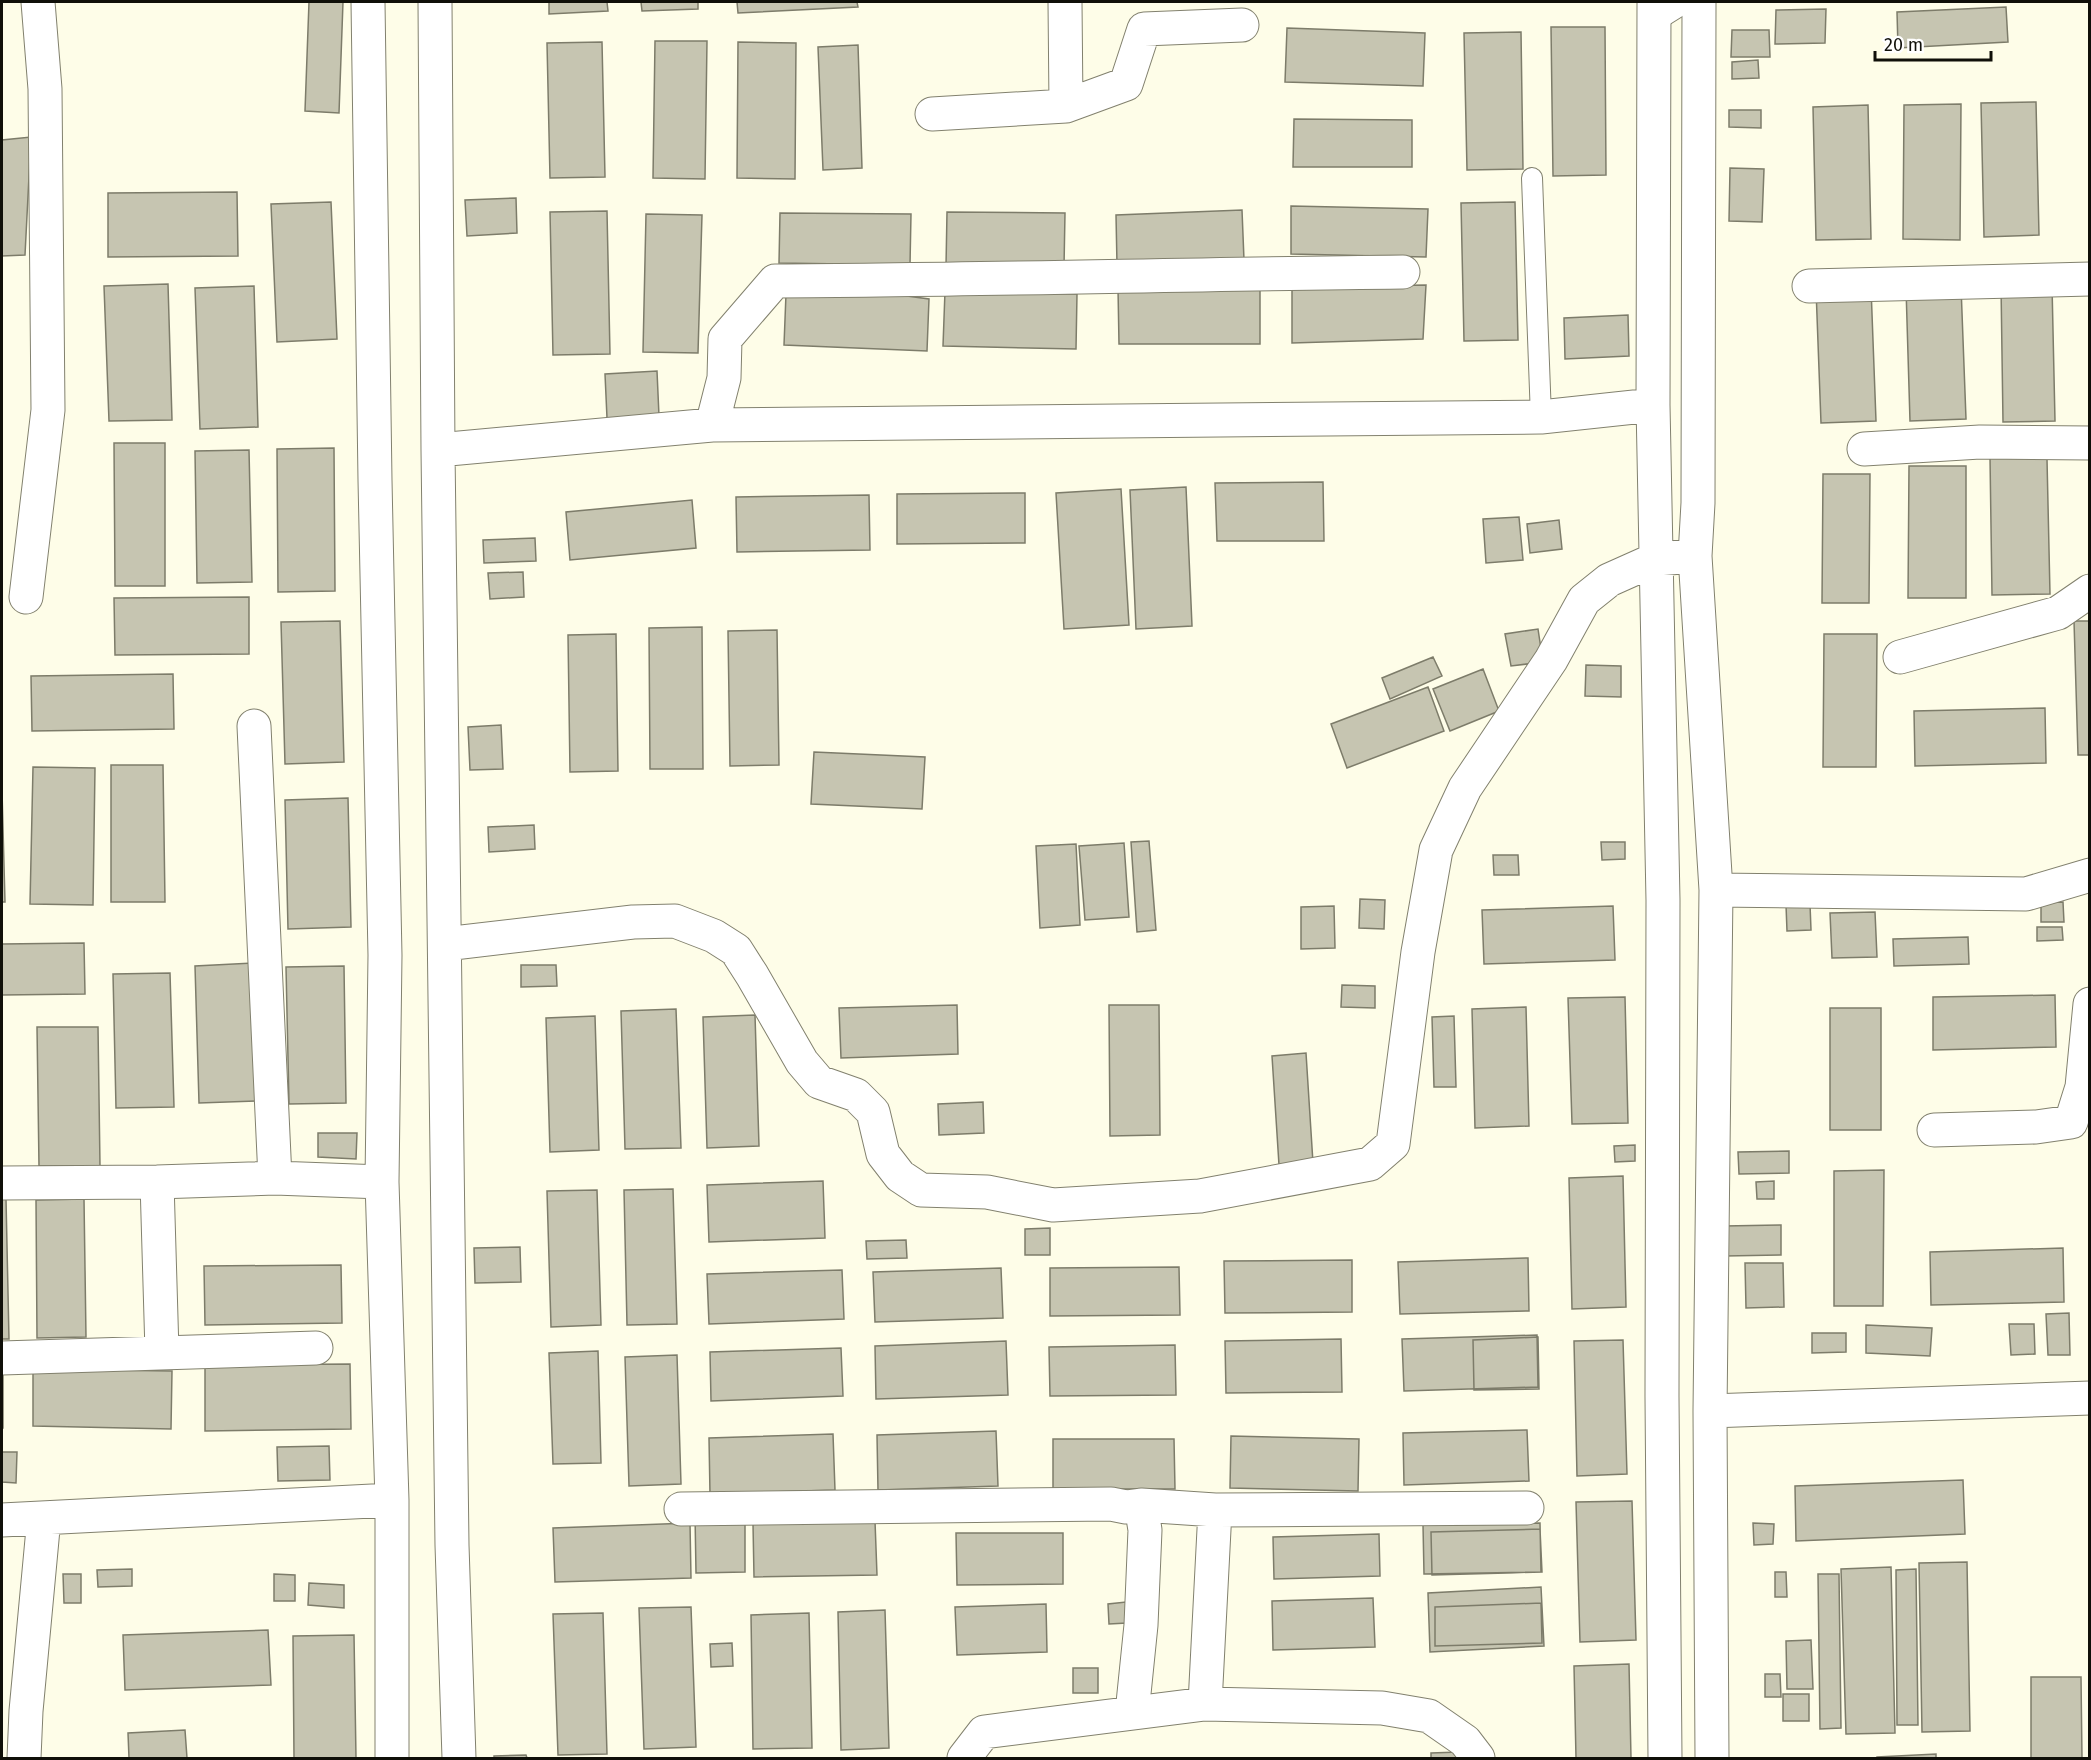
<svg xmlns="http://www.w3.org/2000/svg" width="2091" height="1760" font-family="'Fira Sans',sans-serif">
<style>
.building{fill:#c6c5b1;stroke:#7d7c6a;stroke-width:1.5}
.lines{fill:none;stroke-linecap:round;stroke-linejoin:round}
.service-casing{stroke:#82816e;stroke-width:22}
.minor-casing{stroke:#82816e;stroke-width:35}
.service{stroke:#fff;stroke-width:20}
.minor{stroke:#fff;stroke-width:33}
</style>
<rect width="100%" height="100%" fill="#fefde8"/>
<path class="building" d="M309 2H343L339 113 305 111Z
M549 2H607L608 11 549 14Z
M641 2H698V9L642 11Z
M737 2H857L858 7 738 13Z
M2006 7 2008 42 1898 48 1897 12Z
M1826 9 1825 43 1775 44 1776 10Z
M1551 27H1605L1606 175 1553 176Z
M1287 28 1425 33 1423 86 1285 82Z
M1732 30H1769L1770 57H1731Z
M1521 32 1523 169 1467 170 1464 33Z
M655 41H707L705 179 653 178Z
M602 42 605 177 550 178 547 43Z
M738 42 796 43 795 179 737 178Z
M858 45 862 168 823 170 818 47Z
M1758 60 1759 78 1732 79V62Z
M2036 102 2039 235 1984 237 1981 103Z
M1961 104 1960 240 1903 239 1904 105Z
M1868 105 1871 239 1816 240 1813 107Z
M1729 110H1761V128L1729 127Z
M1294 119 1412 120V167H1293Z
M31 137 25 255 2 256V140Z
M1730 168 1764 169 1762 222 1729 221Z
M237 192 238 256 108 257V193Z
M516 198 517 233 467 236 465 200Z
M331 202 337 339 277 342 271 204Z
M1515 202 1518 340 1464 341 1461 203Z
M1291 206 1428 209 1426 257 1291 254Z
M1242 210 1244 260 1117 265 1116 215Z
M607 211 610 354 553 355 550 212Z
M947 212 1065 213 1064 267 946 266Z
M780 213 911 214 910 265 779 263Z
M646 214 702 215 698 353 643 352Z
M168 284 172 420 109 421 104 286Z
M1426 285 1423 339 1292 343V287Z
M2052 285 2055 421 2003 422 2001 286Z
M254 286 258 427 200 429 195 288Z
M1961 286 1966 419 1910 421 1906 288Z
M1871 287 1876 421 1821 423 1816 289Z
M1118 288H1260V344H1119Z
M862 290 929 299 927 351 784 345 786 294Z
M945 291 1077 294 1076 349 943 346Z
M1628 315 1629 356 1565 359 1564 318Z
M657 371 659 416 607 418 605 374Z
M114 443H165V586H115Z
M334 448 335 591 278 592 277 449Z
M249 450 252 582 197 583 195 451Z
M1990 457 2047 459 2050 594 1992 595Z
M1909 466H1966V598H1908Z
M1823 474H1870L1869 603H1822Z
M1323 482 1324 541H1217L1215 483Z
M1186 487 1192 626 1136 629 1130 490Z
M1121 489 1129 625 1064 629 1056 493Z
M1025 493V543L897 544V494Z
M869 495 870 550 737 552 736 497Z
M692 500 696 548 570 560 566 512Z
M1519 517 1523 560 1486 563 1483 519Z
M1559 520 1562 549 1530 553 1527 524Z
M535 538 536 561 484 563 483 540Z
M523 572 524 597 490 599 488 573Z
M249 597V654L115 655 114 598Z
M340 621 344 762 285 764 281 622Z
M2074 621H2090V755H2078Z
M702 627 703 769H650L649 628Z
M1538 629 1543 662 1511 666 1505 634Z
M777 630 779 765 730 766 728 631Z
M616 634 618 771 570 772 568 635Z
M1824 634H1877L1876 767H1823Z
M1433 657 1442 676 1390 699 1382 678Z
M1586 665 1621 666V697L1585 696Z
M1483 669 1499 711 1450 731 1433 689Z
M173 674 174 729 32 731 31 676Z
M1428 687 1444 731 1347 768 1331 724Z
M2045 708 2046 763 1915 766 1914 711Z
M501 725 503 769 470 770 468 727Z
M814 752 925 757 922 809 811 804Z
M111 765H163L165 902H111Z
M33 767 95 768 93 905 30 904Z
M2 791 5 902H2Z
M348 798 351 927 288 929 285 800Z
M534 825 535 849 489 852 488 827Z
M1149 841 1156 930 1137 932 1131 842Z
M1601 842H1625V859L1602 860Z
M1124 843 1129 917 1085 920 1079 846Z
M1076 844 1080 925 1040 928 1036 846Z
M1493 855H1518L1519 875H1494Z
M1360 899 1385 900 1384 929 1359 928Z
M2063 902 2064 922H2041V903Z
M1810 904 1811 930 1787 931 1786 905Z
M1334 906 1335 948 1301 949V907Z
M1613 906 1615 960 1484 964 1482 910Z
M1875 912 1877 957 1832 958 1830 913Z
M2037 927H2062L2063 940 2037 941Z
M1968 937 1969 964 1894 966 1893 939Z
M84 943 85 994 2 995V944Z
M253 963 258 1101 199 1103 195 966Z
M521 965H556L557 986 521 987Z
M344 966 346 1103 289 1104 286 967Z
M170 973 174 1107 116 1108 113 974Z
M1342 985 1375 986V1008L1341 1007Z
M2055 995 2056 1047 1933 1050V997Z
M1625 997 1628 1123 1572 1124 1568 998Z
M957 1005 958 1054 841 1058 839 1008Z
M1109 1005H1159L1160 1135 1110 1136Z
M1526 1007 1529 1126 1475 1128 1472 1009Z
M1830 1008H1881V1130H1830Z
M676 1009 681 1148 625 1149 621 1011Z
M755 1015 759 1146 707 1148 703 1017Z
M595 1016 599 1150 550 1152 546 1018Z
M1454 1016 1456 1087H1434L1432 1017Z
M37 1027H98L100 1166H39Z
M1306 1053 1313 1163 1279 1165 1272 1056Z
M983 1102 984 1133 939 1135 938 1104Z
M318 1133H357L356 1159 318 1157Z
M1635 1145V1161L1615 1162 1614 1146Z
M1789 1151V1173L1739 1174 1738 1152Z
M1884 1170 1883 1306H1834V1171Z
M1623 1176 1626 1307 1572 1309 1569 1178Z
M823 1181 825 1238 709 1242 707 1185Z
M1774 1181V1199H1757L1756 1182Z
M673 1189 677 1324 627 1325 624 1190Z
M597 1190 601 1325 551 1327 547 1191Z
M2 1199H6L9 1339H2Z
M84 1199 86 1337 37 1338 36 1200Z
M1781 1225V1255L1725 1256 1724 1226Z
M1050 1228V1255H1025V1229Z
M906 1240 907 1258 867 1259 866 1241Z
M520 1247 521 1282 475 1283 474 1248Z
M2063 1248 2064 1302 1931 1305 1930 1252Z
M1528 1258 1529 1311 1400 1314 1398 1262Z
M1352 1260V1312L1225 1313 1224 1261Z
M1745 1263H1783L1784 1307 1746 1308Z
M341 1265 342 1323 205 1325 204 1266Z
M1179 1267 1180 1315 1050 1316V1268Z
M1001 1268 1003 1318 875 1322 873 1272Z
M842 1270 844 1319 709 1324 707 1274Z
M2069 1313 2070 1355H2048L2046 1314Z
M2009 1324H2034L2035 1354 2011 1355Z
M1866 1325 1932 1328 1930 1356 1866 1353Z
M1812 1333H1846V1352L1812 1353Z
M1537 1335 1538 1387 1404 1391 1402 1339Z
M1538 1337 1539 1389 1474 1390 1473 1340Z
M1341 1339 1342 1392 1226 1393 1225 1341Z
M1623 1340 1627 1474 1577 1476 1574 1341Z
M1006 1341 1008 1395 876 1399 875 1346Z
M1175 1345 1176 1395 1050 1396 1049 1347Z
M841 1348 843 1396 711 1401 710 1352Z
M598 1351 601 1463 553 1464 549 1353Z
M677 1355 681 1484 629 1486 625 1357Z
M350 1364 351 1429 205 1431V1365Z
M2 1369H3V1428H2Z
M33 1369 172 1371 171 1429 33 1426Z
M1527 1430 1529 1481 1404 1485 1403 1433Z
M996 1431 998 1486 878 1490 877 1435Z
M833 1434 835 1490 710 1494 709 1438Z
M1231 1436 1359 1439 1358 1491 1230 1488Z
M1053 1439H1174L1175 1489H1053Z
M329 1446 330 1480 278 1481 277 1447Z
M2 1452H17L16 1483 2 1482Z
M1963 1480 1965 1534 1796 1541 1795 1486Z
M1632 1501 1636 1640 1580 1642 1576 1502Z
M695 1514H745V1572L696 1573Z
M875 1521 877 1575 754 1577 753 1524Z
M690 1523 691 1578 555 1582 553 1528Z
M1540 1523 1541 1572 1424 1574 1423 1525Z
M1753 1523 1774 1524 1773 1544 1754 1545Z
M1540 1529 1542 1572 1432 1575 1431 1532Z
M956 1533H1063V1584L957 1585Z
M1379 1534 1380 1576 1274 1579 1273 1537Z
M1967 1562 1970 1731 1922 1732 1919 1563Z
M1891 1567 1895 1733 1846 1734 1841 1569Z
M132 1569V1586L98 1587 97 1570Z
M1916 1569 1918 1725H1897L1896 1570Z
M1775 1572H1786L1787 1597H1775Z
M63 1574H81V1603H64Z
M274 1574 295 1575V1601H274Z
M1818 1574H1839L1841 1728 1820 1729Z
M309 1583 344 1585V1608L308 1605Z
M1541 1587 1544 1646 1430 1652 1428 1593Z
M1373 1598 1375 1647 1273 1650 1272 1601Z
M1126 1602 1127 1623 1109 1624 1108 1604Z
M1541 1603 1542 1643 1435 1646V1607Z
M1046 1604 1047 1652 957 1655 955 1607Z
M691 1607 696 1747 644 1749 639 1608Z
M885 1610 889 1748 841 1750 838 1612Z
M603 1613 607 1754 558 1755 553 1614Z
M809 1613 812 1748 753 1749 751 1615Z
M268 1630 271 1685 125 1690 123 1635Z
M354 1635 356 1758H294L293 1636Z
M1811 1640 1813 1689H1787L1786 1641Z
M732 1643 733 1666 711 1667 710 1644Z
M1629 1664 1631 1758H1576L1574 1666Z
M1073 1668H1098V1693H1073Z
M1765 1674H1780L1781 1697H1765Z
M2031 1677H2081L2082 1758H2031Z
M1783 1694H1809V1721H1783Z
M185 1730 187 1758H129L128 1733Z
M1459 1752V1758H1431V1753Z
M1936 1754V1758H1877V1757Z
M526 1755 527 1758H494V1756Z"/>
<g class="lines">
<defs>
<path id="service" d="M1654 22 1686 2
M1532 178 1541 417"/>
<path id="minor" d="M368 2 375 480 385 955 382 1182 392 1500V1758
M435 2 438 450 452 1545 459 1758
M1065 2 1066 106
M1654 2 1653 405 1663 900 1662 1397 1665 1758
M1699 2 1698 503 1695 556 1716 890 1710 1411 1712 1758
M932 114 1066 106 1126 84 1144 29 1242 25
M1809 286 2090 279
M712 425 724 378 725 339 775 281C984 280 1193 274 1403 272
M1864 449 1980 442 2090 443
M438 450 712 425 1541 417 1653 405
M26 597 48 410 45 89 38 2
M1900 657 2058 613 2090 591
M254 726 275 1178
M1716 890 2026 894 2090 875
M445 944 633 922 675 921 714 936 736 950 752 975 802 1062 819 1082 856 1095 873 1112 883 1154 900 1176 921 1190 987 1192 1053 1205 1200 1196 1370 1164 1393 1144 1418 952 1436 850 1465 788 1551 660 1584 600 1609 580 1656 559 1695 556
M1934 1130 2036 1127 2071 1122 2082 1087 2090 1004
M157 1182 162 1352
M2 1183 157 1182 275 1178 382 1182
M2 1358 316 1348
M1710 1411 2090 1398
M1141 1505 1215 1510 1527 1508
M681 1509 1111 1504 1126 1507 1141 1505 1145 1530 1141 1625 1132 1713
M2 1520 392 1500
M1205 1704 1215 1510
M24 1758 26 1711 44 1518
M964 1758 984 1732 1205 1704 1382 1708 1429 1716 1465 1741 1478 1758"/>
</defs>
<use href="#service" class="service-casing"/>
<use href="#minor" class="minor-casing"/>
<use href="#service" class="service"/>
<use href="#minor" class="minor"/>
</g>
<rect width="2091" height="1760" fill="none" stroke="#101009" stroke-width="6"/>
<path d="M1875 51v9h116v-9" fill="none" stroke="#101009" stroke-width="3"/>
<text x="1884" y="51" font-size="18" fill="#101009" stroke="#ffffff" stroke-width="4.5" paint-order="stroke">20 m</text>
</svg>
